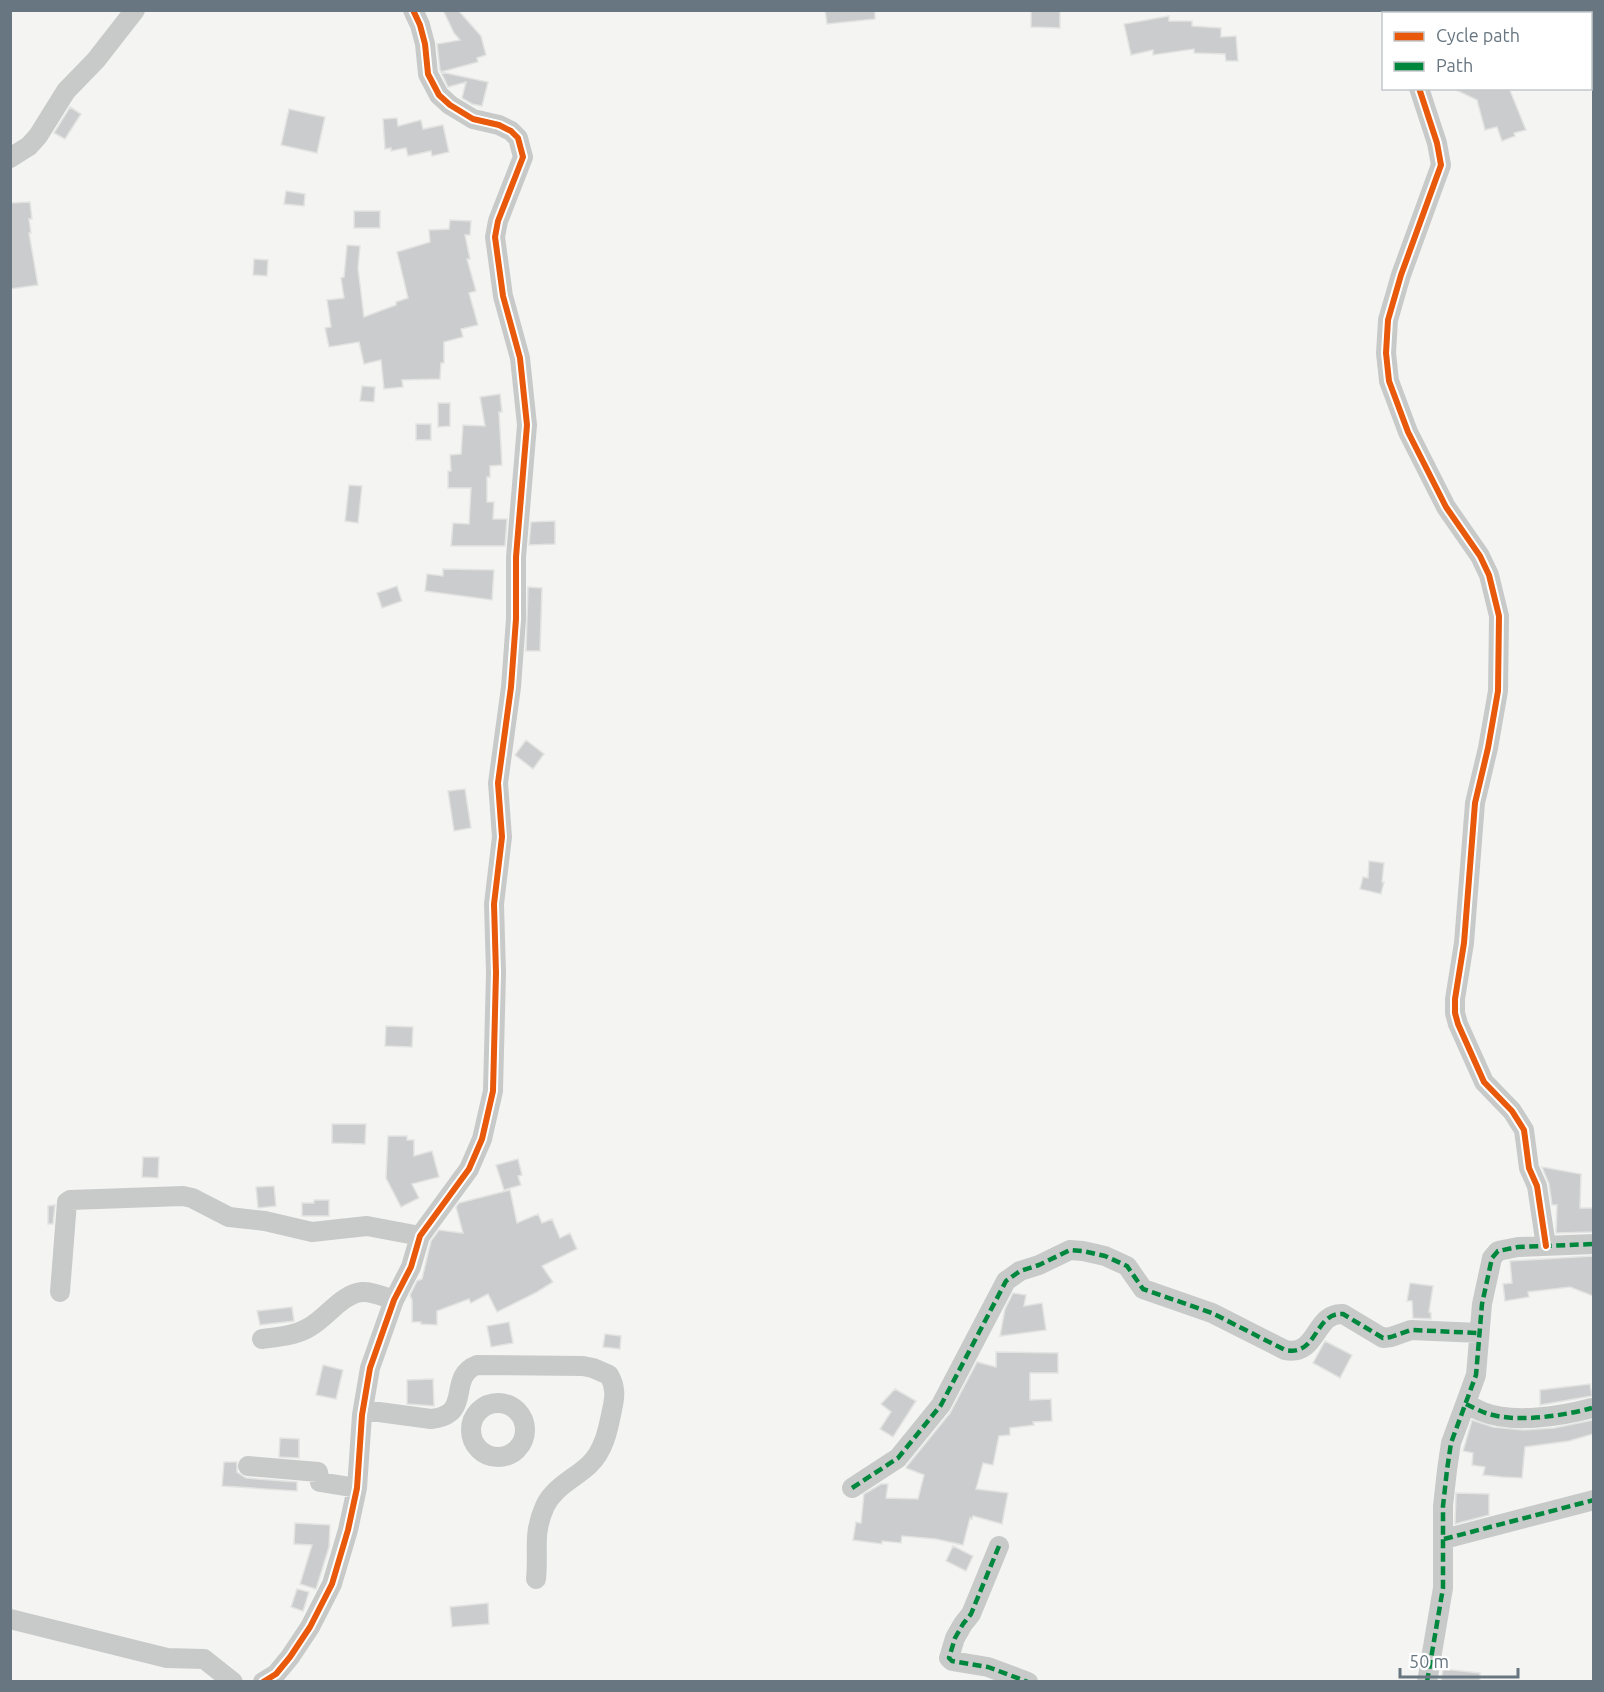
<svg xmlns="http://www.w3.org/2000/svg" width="1604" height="1692" font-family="Ubuntu,sans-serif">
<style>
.building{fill:#cbcccd;stroke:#e3e3e2;stroke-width:1.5}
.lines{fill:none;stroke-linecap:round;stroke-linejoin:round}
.minor{stroke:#c8caca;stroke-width:20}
.quiet{stroke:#00873e;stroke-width:4.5;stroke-dasharray:9 4.5;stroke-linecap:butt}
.cycleway-casing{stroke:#fff;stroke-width:10}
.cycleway{stroke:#e8590c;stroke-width:6}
</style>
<rect width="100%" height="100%" fill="#f4f4f3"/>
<path class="building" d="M443 10H458L481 36 486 55 477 58 478 62 441 72 488 82 482 106 472 104 462 98 466 82 448 87 440 70 437 44 460 40 454 33Z
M825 10H875V19L827 24Z
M1031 10H1060V28L1031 27Z
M1169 16V21H1192V26L1221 28V37L1236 36 1238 61H1226L1225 54 1194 53V49L1153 55V50L1131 55 1124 24Z
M1452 88H1509L1526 130 1514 133 1515 136 1502 141 1497 127 1485 130 1477 100Z
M70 107 81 114 65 139 54 133Z
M289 109 325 117 317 153 281 145Z
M397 118 398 126 421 120 423 129 443 125 449 152 432 156 431 151 408 156 406 148 391 151V148L385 149 383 119Z
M286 191 305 194 304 206 284 204Z
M30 202 32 219H29L31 233H29L38 285 10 289V203Z
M354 211H380V228H354Z
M450 220 471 221 470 235H465L470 259H467L476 291 469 293 478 325 461 329 463 337 444 342V363H441L440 379 402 380 403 387 384 389 381 360 364 364 359 342 329 347 325 328 331 327 327 300 344 298 341 278 344 277 347 245 360 246 358 268 364 317 396 305V302L408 298 397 252 430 242 429 230 449 229Z
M254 259 268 260 267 276 253 275Z
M362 386 375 387 374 402 360 401Z
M500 394 502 412H499L502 465 490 466V477H487V502H494L493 519H507L505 546H451L453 523 469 524 471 488H448V471H451L450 455 461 454 463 425 485 426 480 397Z
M438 403H450V426L438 427Z
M416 424H431V440H416Z
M349 485 362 486 358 523 345 521Z
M555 521V544L529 545 531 522Z
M443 569 494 570 492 600 425 591 427 574 443 576Z
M397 586 402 601 382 608 377 593Z
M528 587 542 588 540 651H526Z
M526 740 544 754 533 769 515 755Z
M465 789 471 828 454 831 448 791Z
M1369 861 1384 863 1382 882H1384L1381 894 1360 889 1363 877 1368 878Z
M386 1026 413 1027 412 1047 385 1046Z
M332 1124H366L365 1144 332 1143Z
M388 1136H407V1140H414V1156L432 1151 439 1177 412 1184 419 1198 401 1207 386 1178Z
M143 1157H159L158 1178 142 1177Z
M518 1159 522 1175 518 1176 521 1185 504 1190 496 1165Z
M1542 1167 1581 1174 1580 1208H1593V1232L1556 1233 1557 1205H1552L1549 1184Z
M274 1186 276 1206 258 1208 256 1187Z
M510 1190 517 1223 538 1214 542 1223 552 1219 560 1238 570 1233 577 1249 542 1266 553 1282 537 1292 497 1312 488 1294 471 1303 469 1299 437 1311V1325L421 1324V1322H412V1300L410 1295 417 1281 422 1279 431 1241 439 1230 463 1233 456 1207 459 1203Z
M314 1200H329V1216H302V1203H314Z
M55 1205 53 1224H48V1206Z
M1593 1256V1296L1570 1287 1528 1292 1529 1297 1505 1301 1503 1284 1512 1283 1510 1261Z
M1410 1283 1433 1286 1429 1312 1431 1313V1319L1413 1318 1412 1301H1407Z
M1013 1293 1026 1295 1024 1306 1042 1303 1046 1330 1000 1336 1005 1309Z
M292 1307 294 1321 260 1325 257 1311Z
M509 1322 513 1343 491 1347 487 1326Z
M605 1334 621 1336 620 1349 603 1347Z
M1325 1341 1352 1355 1340 1378 1313 1363Z
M996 1352 1058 1353V1373H1030V1400L1051 1399 1052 1421 1033 1422 1034 1425 1010 1428V1435L999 1436 993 1465 983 1463 976 1489 1008 1493 1002 1524 973 1516 972 1519 970 1518 963 1545 936 1539 902 1536 901 1543 882 1541V1544L853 1540 856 1522 861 1523 864 1494 881 1484H888L886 1498 918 1499 924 1475 906 1468 907 1466 950 1413 977 1362 996 1367Z
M323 1365 343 1370 336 1399 316 1395Z
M433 1379 434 1406 407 1404V1380Z
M1590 1384 1592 1396 1540 1405V1390Z
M895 1389 916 1401 893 1437 880 1429 891 1412 881 1404Z
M1472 1420 1493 1427 1523 1430 1554 1428 1593 1420V1434L1569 1441 1525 1447 1522 1478 1502 1477 1483 1475 1485 1467 1472 1465 1473 1453 1463 1451Z
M280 1438 299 1439V1458L279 1457Z
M224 1462H237V1472L246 1478 297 1482V1491L222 1486Z
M1456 1493 1489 1494V1515L1455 1524Z
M295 1523 330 1525 329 1547 316 1589 300 1584 312 1545 294 1544Z
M953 1546 973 1556 966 1571 946 1561Z
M297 1589 309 1592 303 1611 291 1607Z
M488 1603 489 1624 452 1627 450 1607Z
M1443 1669 1480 1673V1682H1441Z"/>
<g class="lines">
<path class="minor" d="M1406 10V14
M1590 36 1594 37
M1419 88 1437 143 1441 165 1401 275 1388 320 1386 353 1389 381 1408 432 1446 507 1480 556 1489 575 1499 616 1498 691 1488 748 1475 803 1464 943 1455 999V1013L1458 1024 1484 1082 1512 1111 1524 1130 1529 1168 1537 1186 1546 1246
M10 158 29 146 38 136 66 91 96 60 135 10
M60 1292 67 1202 70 1200 183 1196 192 1198 229 1217 265 1221 312 1232 367 1226 420 1236
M262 1339C277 1337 294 1336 308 1328 326 1319 341 1294 362 1292 372 1291 384 1297 394 1300
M471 1430a27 27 0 1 1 54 0a27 27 0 1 1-54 0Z
M1466 1404C1472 1407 1478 1410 1483 1412 1513 1424 1562 1416 1592 1408
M364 1410 431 1419C474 1415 446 1377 477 1365L583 1366 593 1368 609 1375C616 1387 615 1397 612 1410 608 1430 604 1451 589 1465 574 1479 554 1487 545 1506 532 1535 539 1550 536 1579
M248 1466 318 1472 320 1482 357 1488
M852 1488 898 1458 941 1405 1006 1281 1020 1271 1039 1265 1070 1250 1083 1251 1105 1256 1127 1266 1143 1289 1212 1313 1285 1350C1318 1357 1314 1312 1343 1314L1383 1338 1391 1337 1411 1330 1479 1333
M1444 1539 1594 1500
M999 1546 971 1614 963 1624 955 1638 949 1658 952 1661 988 1667 1028 1682
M10 1619 167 1658 204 1659 233 1682
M263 1682 276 1674 290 1657 310 1627 332 1584 348 1530 357 1488 362 1415 370 1368 394 1300 411 1267 420 1236 469 1169 482 1139 493 1091 496 973 494 904 502 837 498 783 511 687 516 619V557L527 425 520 358 503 296 495 237 498 221 523 157 518 138 511 131 499 125 473 119 450 105 439 95 428 74 425 44 420 25 413 10
M1427 1682 1443 1588V1506L1447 1470 1451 1443 1476 1375 1482 1304 1492 1258 1498 1251 1518 1247 1594 1244"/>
<path class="quiet" d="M1466 1404C1472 1407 1478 1410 1483 1412 1513 1424 1562 1416 1592 1408
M852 1488 898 1458 941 1405 1006 1281 1020 1271 1039 1265 1070 1250 1083 1251 1105 1256 1127 1266 1143 1289 1212 1313 1285 1350C1318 1357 1314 1312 1343 1314L1383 1338 1391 1337 1411 1330 1479 1333
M1444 1539 1594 1500
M999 1546 971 1614 963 1624 955 1638 949 1658 952 1661 988 1667 1028 1682
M1427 1682 1443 1588V1506L1447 1470 1451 1443 1476 1375 1482 1304 1492 1258 1498 1251 1518 1247 1594 1244"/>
<defs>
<path id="cycleway" d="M1419 88 1437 143 1441 165 1401 275 1388 320 1386 353 1389 381 1408 432 1446 507 1480 556 1489 575 1499 616 1498 691 1488 748 1475 803 1464 943 1455 999V1013L1458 1024 1484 1082 1512 1111 1524 1130 1529 1168 1537 1186 1546 1246
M263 1682 276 1674 290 1657 310 1627 332 1584 348 1530 357 1488 362 1415 370 1368 394 1300 411 1267 420 1236 469 1169 482 1139 493 1091 496 973 494 904 502 837 498 783 511 687 516 619V557L527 425 520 358 503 296 495 237 498 221 523 157 518 138 511 131 499 125 473 119 450 105 439 95 428 74 425 44 420 25 413 10"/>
</defs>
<use href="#cycleway" class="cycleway-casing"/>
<use href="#cycleway" class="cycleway"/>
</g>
<rect width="1604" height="1692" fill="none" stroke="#677680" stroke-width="24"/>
<rect x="1382" y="12" width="210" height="78" fill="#ffffff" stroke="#c2c8cc" stroke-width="1.5"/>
<rect x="1394" y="32" width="30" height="9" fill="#e8590c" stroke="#c2c8cc" stroke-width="1.5"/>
<text x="1436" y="42" font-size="18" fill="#677680">Cycle path</text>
<rect x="1394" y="62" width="30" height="9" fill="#00873e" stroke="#c2c8cc" stroke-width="1.5"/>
<text x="1436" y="72" font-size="18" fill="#677680">Path</text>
<path d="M1400 1668v9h118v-9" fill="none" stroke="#677680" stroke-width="3"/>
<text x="1409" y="1668" font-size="18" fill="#677680" stroke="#ffffff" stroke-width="4.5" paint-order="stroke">50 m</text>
</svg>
